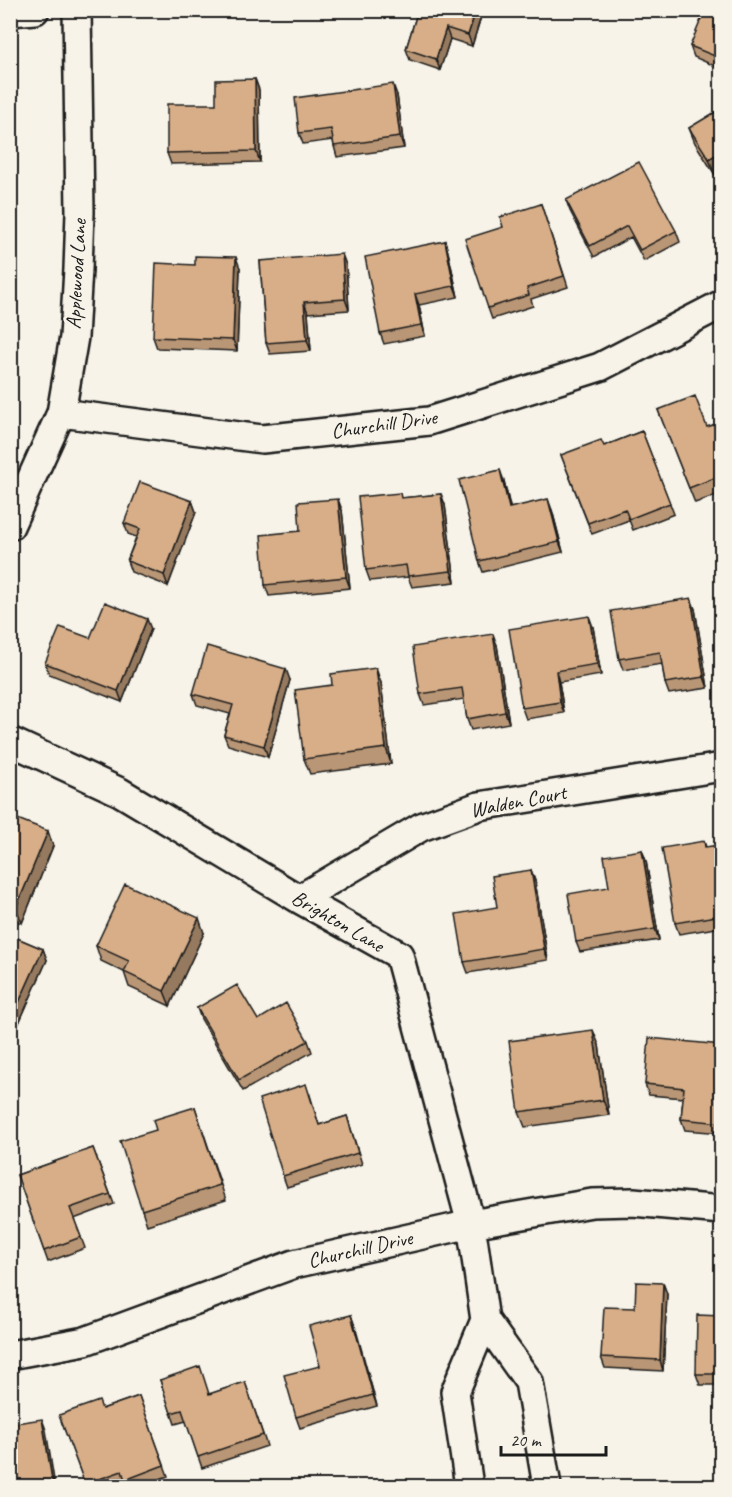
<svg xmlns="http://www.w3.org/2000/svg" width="732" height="1497" font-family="Caveat,sans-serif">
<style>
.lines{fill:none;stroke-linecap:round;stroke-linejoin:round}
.street-casing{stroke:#1c1c1c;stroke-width:32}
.street{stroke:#f7f3e8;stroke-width:27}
.wall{fill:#b99675;stroke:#1c1c1c;stroke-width:1.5}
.shaded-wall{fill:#967a5f;stroke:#1c1c1c;stroke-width:1.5}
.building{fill:#d7ae88;stroke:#1c1c1c;stroke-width:1.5}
.labels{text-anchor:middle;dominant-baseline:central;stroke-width:6;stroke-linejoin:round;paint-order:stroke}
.street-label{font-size:21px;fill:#1c1c1c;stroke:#f7f3e8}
</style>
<rect width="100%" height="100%" fill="#f7f3e8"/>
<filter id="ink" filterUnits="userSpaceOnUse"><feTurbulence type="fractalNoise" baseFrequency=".0167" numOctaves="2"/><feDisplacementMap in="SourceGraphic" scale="12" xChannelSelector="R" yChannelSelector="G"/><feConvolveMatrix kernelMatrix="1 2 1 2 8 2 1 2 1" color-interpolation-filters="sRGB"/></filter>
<g filter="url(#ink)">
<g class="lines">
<defs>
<path id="street" d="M10 12 35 10
M61 413 262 439 429 421 600 367 722 304
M10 526 61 413 74 337 78 269 80 212 77 10
M10 741 120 792 299 899 399 955 471 1224 485 1320 529 1382 547 1486
M299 899 421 827 479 806 722 767
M10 1355 85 1341 294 1264 471 1224 592 1203 633 1202 722 1210
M469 1486 455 1392 485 1320"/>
</defs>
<use href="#street" class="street-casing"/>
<use href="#street" class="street"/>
</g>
<path class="wall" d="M418 10H483L472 46 450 39 440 70 410 60 406 49Z
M722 10V69L694 57 690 46Z
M255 79 259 90 260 162 171 164 167 153Z
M397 95 404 148 337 157 334 146 333 140 303 144 299 133Z
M722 108V170L715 175 695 143 689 128Z
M566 200 676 231 680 242 644 261 631 237 594 257 570 211Z
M541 204 568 287 531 299 533 306 492 319 488 308 503 227Z
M445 241 448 252 458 297 419 305 425 336 384 344 380 333Z
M260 261 346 265 349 310 308 313 311 351 270 354 266 343Z
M240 268 237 351 157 348 153 337Z
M658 410 707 427 722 422V493L695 503Z
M642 431 674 514 633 530 629 520 592 534 561 455 604 446Z
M504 481 510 508 552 510 563 552 483 572 479 561Z
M441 494 445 505 455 582 412 587 408 577 370 581 366 570 402 498Z
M192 501 196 512 168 586 131 572 127 561 136 537 128 534 124 523Z
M342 510 350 588 269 596 265 585 300 531Z
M695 609 708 688 669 694 665 683 662 664 623 670 619 659Z
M593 627 601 675 559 682 564 713 526 719 522 708Z
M151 629 122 702 49 674 45 663 90 638Z
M497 645 509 723 471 730 467 719 464 699 424 705 420 694Z
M290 680 268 757 228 745 224 735 230 714 197 705 193 694Z
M381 683 391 764 310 774 304 759Z
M10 816 53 846 22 923 10 919Z
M704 841 706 847 722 845V927L679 934 675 923Z
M642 850 646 861 659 940 580 952 576 942 609 887Z
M531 870 535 881 548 960 468 973 464 962 497 907Z
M204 933 170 1006 129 987 124 972 101 961 96 946Z
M10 935 43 949 47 960 14 1034 10 1033Z
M197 1008 258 1020 308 1041 312 1052 243 1091 201 1019Z
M599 1045 609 1115 525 1127 519 1112Z
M722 1045V1133L685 1130 681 1119 683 1098 649 1095 645 1084Z
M310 1095 319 1125 347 1116 362 1164 287 1187 283 1176Z
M195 1107 226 1200 147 1225 142 1210 156 1130Z
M93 1148 114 1204 74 1219 85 1248 48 1262 17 1175Z
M663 1283 667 1294 663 1371 605 1368 601 1357 635 1308Z
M351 1315 377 1406 300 1428 296 1417 320 1366Z
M722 1316V1385H700L696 1374Z
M160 1380 210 1394 245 1382 267 1446 202 1468 186 1421 175 1424Z
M139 1396 168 1476 140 1486H127L126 1482 112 1486H86L59 1415 102 1409Z"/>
<path class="shaded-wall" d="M476 10H483L472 46 468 35Z
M446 28 450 39 440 70 436 59Z
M255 79 259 90 260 162 256 151Z
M393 84 397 95 404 148 400 137Z
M717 154 722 165V170L715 175 709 159Z
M445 241 448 252 458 297 454 286Z
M342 254 346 265 349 310 345 299Z
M236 257 240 268 237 351 233 340Z
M415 294 419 305 425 336 421 325Z
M304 302 308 313 311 351 307 340Z
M500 470 504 481 513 519 509 508Z
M441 494 445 505 455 582 451 571Z
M338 499 342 510 350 588 346 577Z
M548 499 552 510 563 552 559 542Z
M192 501 196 512 168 586 164 575Z
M691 598 695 609 708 688 704 677Z
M589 616 593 627 601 675 597 664Z
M147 619 151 629 122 702 118 691Z
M493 634 497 645 509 723 505 712Z
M376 668 381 683 391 764 386 748Z
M286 669 290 680 268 757 264 746Z
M556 671 559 682 564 713 560 702Z
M48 831 53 846 22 923 16 908Z
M642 850 646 861 659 940 655 929Z
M531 870 535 881 548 960 544 949Z
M199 918 204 933 170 1006 164 991Z
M43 949 47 960 14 1034 10 1025V1022Z
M593 1030 599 1045 609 1115 603 1100Z
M663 1283 667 1294 663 1371 660 1360Z
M351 1315 355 1326 377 1406 373 1395Z
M42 1419 46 1430 55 1486H53Z"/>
<path class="building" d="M418 10H476L468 35 446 28 436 59 406 49Z
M705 10H722V59L690 46Z
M255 79 256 151 167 153V104H216V80Z
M393 84 400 137 334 146 331 129 299 133 295 98Z
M722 108V161L717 154 709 159 689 128Z
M639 162 676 231 640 250 627 226 590 246 566 200Z
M541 204 564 276 527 288 529 295 488 308 465 239 503 227 500 217Z
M445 241 454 286 415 294 421 325 380 333 365 257Z
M342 254 345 299 304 302 307 340 266 343 260 261Z
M195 256 236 257 233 340 153 337 156 263 195 265Z
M695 396 707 427 722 422V475L689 488 658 410Z
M642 431 670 503 629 519 625 509 588 523 561 455 601 440 604 446Z
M500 470 509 508 548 499 559 542 479 561 459 480Z
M140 482 192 501 164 575 127 561 140 529 124 523Z
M400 493 401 498 441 494 451 571 408 576 406 565 366 570 358 497Z
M338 499 346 577 265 585 261 535 300 531 298 502Z
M722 553V603H720L714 554Z
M691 598 704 677 665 683 660 652 619 659 611 611Z
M105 602 147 619 118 691 45 663 60 627 90 638Z
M589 616 597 664 556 671 560 702 522 708 509 629Z
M493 634 505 712 467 719 462 688 420 694 413 647Z
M207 646 286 669 264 746 224 735 233 705 193 694Z
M376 668 386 748 304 759 295 690 332 685 331 674Z
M10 816 48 831 16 908 10 906Z
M704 841 705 847 722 845V915L675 923 662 848Z
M642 850 655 929 576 942 568 894 609 887 604 856Z
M531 870 544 949 464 962 456 914 497 907 492 876Z
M125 884 199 918 164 991 124 972 129 961 96 946Z
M10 935 43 949 10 1022Z
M237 985 258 1020 286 1003 308 1041 239 1080 197 1008Z
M593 1030 603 1100 519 1112 509 1041Z
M649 1038 722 1045V1123L681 1119 684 1088 645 1084Z
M306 1084 319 1125 347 1116 358 1153 283 1176 259 1099Z
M195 1107 220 1185 142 1210 120 1141 156 1130 153 1120Z
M93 1148 110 1194 70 1208 81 1237 44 1251 17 1175Z
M636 1282 663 1283 660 1360 601 1357 604 1307 635 1308Z
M351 1315 373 1395 296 1417 284 1375 320 1366 309 1326Z
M697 1315 722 1316V1374H696Z
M200 1366 209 1394 245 1382 263 1435 198 1457 182 1410 171 1413 160 1380Z
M139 1396 164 1465 125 1480 122 1471 85 1484 59 1415 99 1401 102 1409Z
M42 1419 53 1486H10V1424Z"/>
</g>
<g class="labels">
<g class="street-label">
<text transform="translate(76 274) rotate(-87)">Applewood Lane</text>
<text transform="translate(384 424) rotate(-8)">Churchill Drive</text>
<text transform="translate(518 801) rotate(-11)">Walden Court</text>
<text transform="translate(338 921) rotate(30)">Brighton Lane</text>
<text transform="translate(360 1249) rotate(-13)">Churchill Drive</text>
</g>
</g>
<rect width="732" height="1497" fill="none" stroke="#f7f3e8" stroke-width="36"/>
<rect x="18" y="18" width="696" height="1461" fill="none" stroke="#1c1c1c" stroke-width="2" filter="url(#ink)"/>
<path d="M501 1446v9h105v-9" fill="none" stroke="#1c1c1c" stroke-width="3"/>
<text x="510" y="1446" font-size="18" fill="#1c1c1c" stroke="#f7f3e8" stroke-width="4.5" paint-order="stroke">20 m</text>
</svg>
